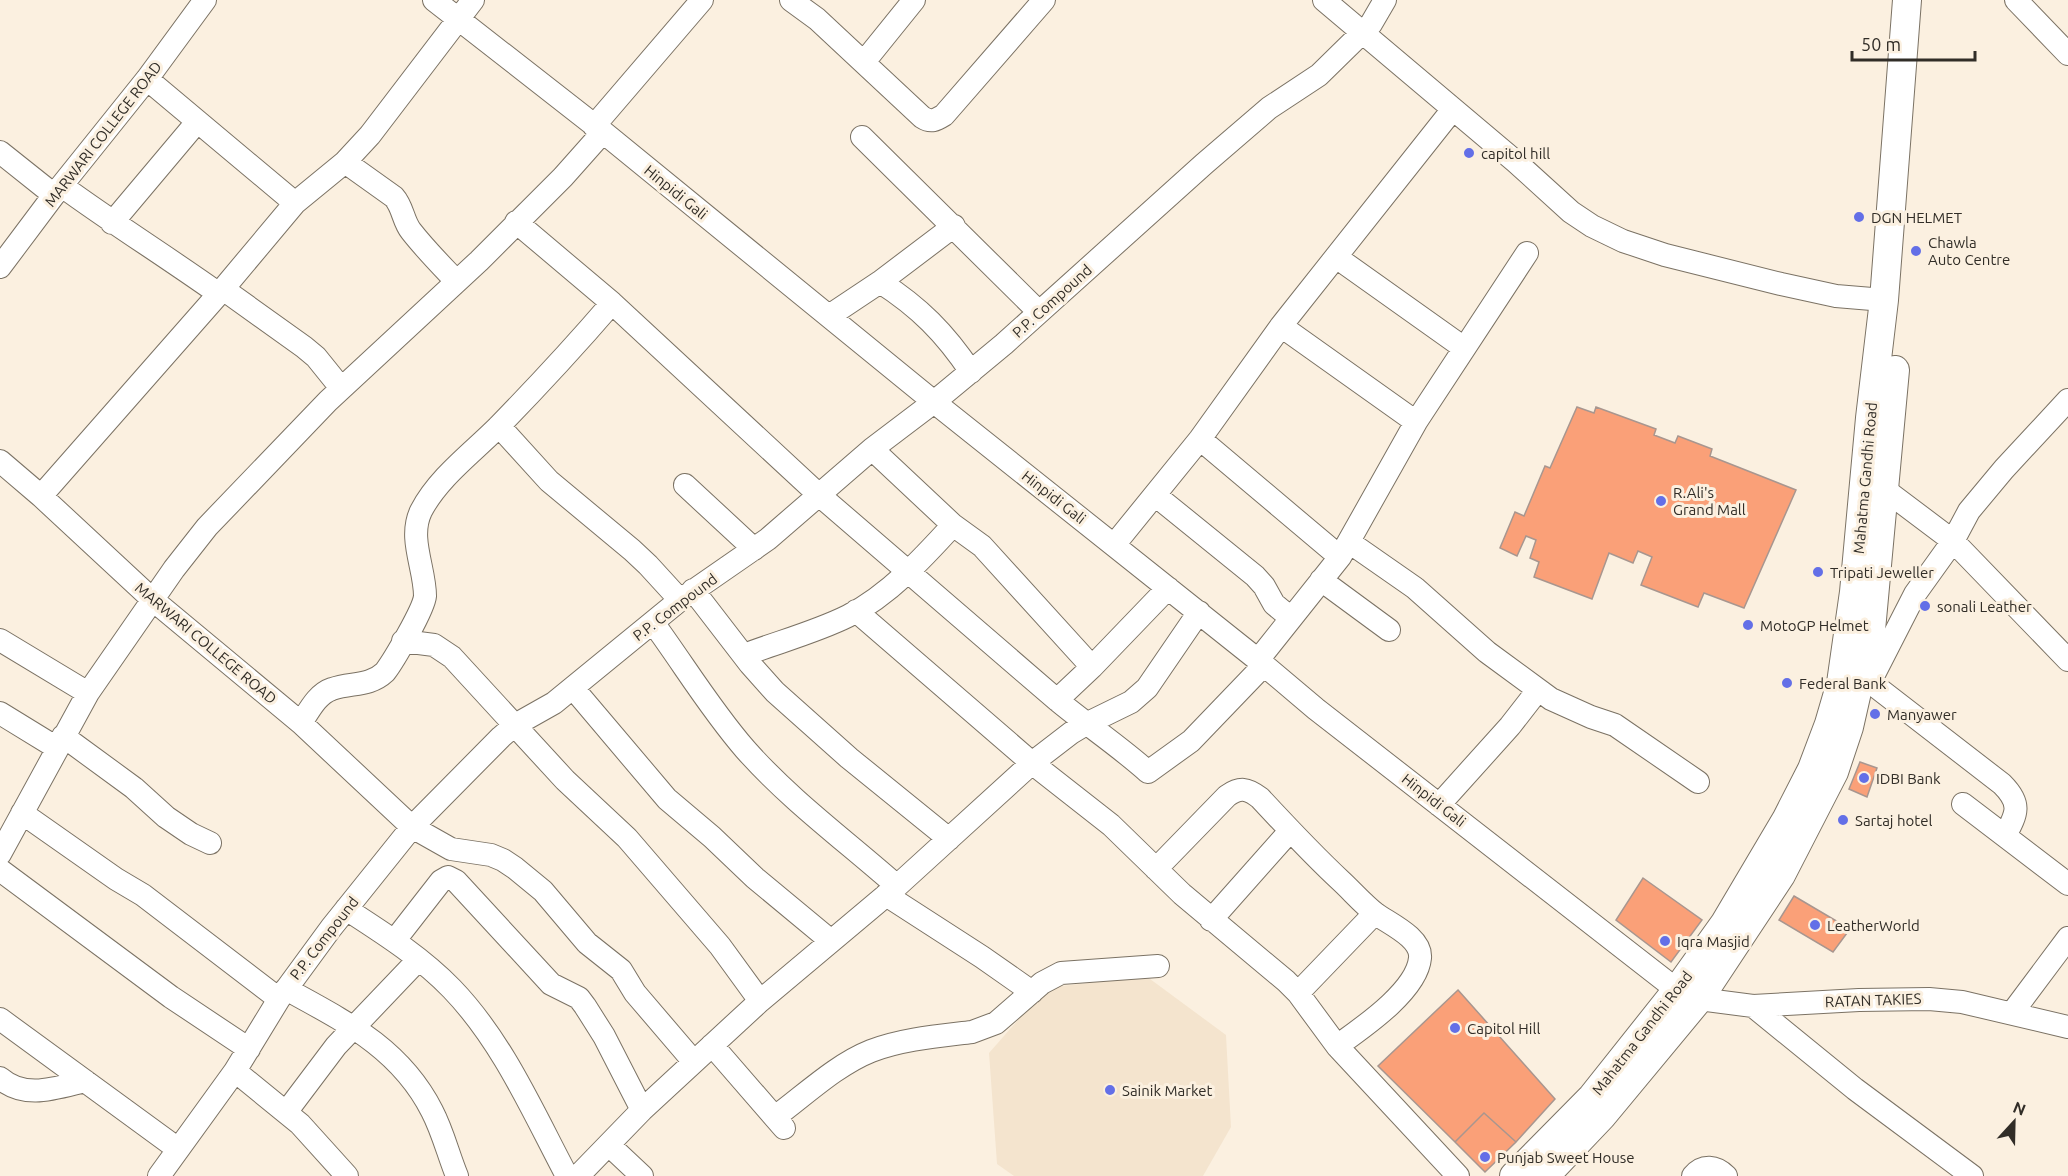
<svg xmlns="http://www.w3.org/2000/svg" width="2068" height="1176" font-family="Ubuntu,sans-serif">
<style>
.built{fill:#f4e4ce}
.building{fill:#faa078;stroke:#a8968f;stroke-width:1.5}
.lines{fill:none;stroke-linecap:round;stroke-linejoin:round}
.minor-casing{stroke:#7b7264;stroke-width:24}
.major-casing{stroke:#7b7264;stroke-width:30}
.minor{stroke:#fff;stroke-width:22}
.major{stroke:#fff;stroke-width:28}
.poi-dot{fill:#636fe7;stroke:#fbf0e0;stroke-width:2}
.labels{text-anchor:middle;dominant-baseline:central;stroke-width:6;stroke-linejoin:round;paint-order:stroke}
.street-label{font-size:15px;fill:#312d27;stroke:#fbf0e0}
.poi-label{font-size:15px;fill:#312d27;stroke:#fbf0e0;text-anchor:start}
</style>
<rect width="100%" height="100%" fill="#fbf0e0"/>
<path class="built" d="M1146 976 1226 1035 1231 1127 1203 1176H1014L997 1164 989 1053 1046 988Z"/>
<path class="building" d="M1577 407 1594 413 1596 407 1656 429 1654 435 1675 443 1678 436 1712 449 1710 456 1796 490 1744 608 1704 593 1698 607 1641 585 1652 557 1638 551 1633 563 1609 553 1592 599 1534 577 1539 562 1530 558 1536 540 1526 536 1517 556 1500 548 1515 512 1524 516 1545 466 1550 468Z
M1860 762 1877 768 1867 797 1849 789Z
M1643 878 1702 920 1671 962 1616 920Z
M1794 896 1850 929 1833 952 1779 920Z
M1458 990 1555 1099 1516 1142 1484 1113 1455 1142 1378 1066Z
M1484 1113 1516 1142 1485 1172 1455 1142Z"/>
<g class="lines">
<defs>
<path id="minor" d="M434 0 603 132 934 402 1258 660 1316 709 1677 990 1699 999 1753 1006 1859 1000 1929 999 1962 1002 2068 1027
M791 0 817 19 922 117C931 123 936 120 944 115L1044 0
M1324 0 1516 162 1571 212 1592 226 1623 241 1665 255 1781 284 1836 296 1884 300
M2016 0 2068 54
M864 62 914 0
M147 79 295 203
M594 126 702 0
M862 137 1039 312
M0 152 54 195
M345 162 394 197C403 207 403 221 411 231 425 249 441 265 456 281
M62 186C114 224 167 257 219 294
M516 222 612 303 818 494 1057 700C1087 725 1119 746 1148 772L1191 741 1264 665
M112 223 197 122
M1336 257 1464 348
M0 267 54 195 147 79 205 0
M880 282C919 307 945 333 971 372
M223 289 304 347 316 357 341 388
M829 316 880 282 954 226
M1281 326 1416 422
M499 426 549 481 632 550 648 565 680 600
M1200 439 1340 557
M872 449 953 525 982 546 1092 667
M0 461 41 496 153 600 301 723 412 827 451 849 491 855 503 860 515 868 543 891 587 943 621 970 635 993 694 1062
M685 485 754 549
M1884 489 1953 541 2068 660
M1155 495 1255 576 1264 586 1274 604 1291 618
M41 496 223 289 295 203 345 162 370 135 473 0
M1349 542 1415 588 1487 652 1551 699 1591 717 1615 725 1698 782
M1114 545 1200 439 1281 326 1453 109
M1321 580 1389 630
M693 590 750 664 775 692 849 758 949 839
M856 611 1032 763 1111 825 1182 894 1286 981 1298 993 1337 1046 1458 1176
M654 624C684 665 711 710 745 749 790 800 846 841 897 886
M0 640 88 693
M403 641 434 645 452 657 565 780 627 838 720 946 760 1001
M744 655C778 642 816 632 848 616 889 595 923 558 953 525
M1258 660 1340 557 1416 422 1527 253
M1870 682 2002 784C2022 804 2017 813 2005 836
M573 688 667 799 712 837 755 878 831 941
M1859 688 1870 682 1915 594 1953 541 1969 511 2004 469 2068 400
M1057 700 1092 667 1168 588
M0 713 57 748
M301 723C309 711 317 694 332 689 351 682 369 687 385 672 394 660 424 609 425 596 425 568 408 538 421 511 438 478 472 453 498 427 537 387 575 346 612 303
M63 736 134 788 166 817 191 834 210 843
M1963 804 2068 884
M1439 805 1510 726 1538 690
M22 813 116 879 143 895 279 999
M0 854 88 693 174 569 207 527 328 401 479 261 563 177 603 132
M1156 869 1227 796C1240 787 1247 788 1260 798 1286 826 1312 854 1340 880 1352 891 1363 904 1376 914 1390 924 1422 938 1420 958 1417 991 1362 1028 1337 1046
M0 870 171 997 249 1049
M886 895 982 957 1032 992
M346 909C383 933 421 957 452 989 503 1042 533 1112 567 1176
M1211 920 1290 831
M395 940 441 881 448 877 456 881 551 984 579 998 585 1006 604 1036 642 1110
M286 989C344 1021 400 1048 432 1111 443 1132 448 1154 457 1176
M1298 993 1375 913
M1753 1006 1855 1089 1972 1176
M2012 1013 2068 938
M0 1019 178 1149
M712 1045 784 1128
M235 1071 300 1124 347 1176
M0 1078C25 1100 56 1088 85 1081
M287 1111 336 1046 418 960
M775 1117C805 1095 836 1065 871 1051 902 1039 939 1036 972 1032L996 1023 1042 983 1061 973 1158 966
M609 1145 642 1176
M159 1176 235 1071 279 999 331 928 412 827 501 737 515 725 554 703 680 600 768 539 872 449 934 402 1004 344 1204 164 1269 108 1319 75 1371 24 1385 0
M578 1176 642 1110 760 1001 897 886 1032 763 1071 733 1086 724 1131 702 1147 688 1199 612
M1693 1176C1703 1164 1716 1166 1726 1176"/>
<path id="major" d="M1514 1176 1592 1097 1677 990 1725 923 1786 820 1812 769 1829 724 1841 683 1854 592 1870 418 1884 300 1907 0
M1545 1176 1602 1116 1699 999 1781 875 1834 772 1849 727 1871 630 1895 370"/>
</defs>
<use href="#minor" class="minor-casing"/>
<use href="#major" class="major-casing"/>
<use href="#minor" class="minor"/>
<use href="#major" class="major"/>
</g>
<g class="poi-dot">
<circle cx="1469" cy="153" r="6"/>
<circle cx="1859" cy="217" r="6"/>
<circle cx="1916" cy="251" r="6"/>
<circle cx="1661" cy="501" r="6"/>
<circle cx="1818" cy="572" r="6"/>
<circle cx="1925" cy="606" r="6"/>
<circle cx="1748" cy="625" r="6"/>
<circle cx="1787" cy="683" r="6"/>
<circle cx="1875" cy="714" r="6"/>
<circle cx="1864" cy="778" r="6"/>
<circle cx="1843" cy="820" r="6"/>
<circle cx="1815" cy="925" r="6"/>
<circle cx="1665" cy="941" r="6"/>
<circle cx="1455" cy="1028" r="6"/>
<circle cx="1110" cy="1090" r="6"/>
<circle cx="1485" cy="1157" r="6"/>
</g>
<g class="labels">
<g class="street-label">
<text transform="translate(103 134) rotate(-52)">MARWARI COLLEGE ROAD</text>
<text transform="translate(676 192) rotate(39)">Hinpidi Gali</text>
<text transform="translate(1052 301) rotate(-42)">P.P. Compound</text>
<text transform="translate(1865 478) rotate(-85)">Mahatma Gandhi Road</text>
<text transform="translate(1054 497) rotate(38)">Hinpidi Gali</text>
<text transform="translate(675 607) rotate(-37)">P.P. Compound</text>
<text transform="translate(206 643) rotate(40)">MARWARI COLLEGE ROAD</text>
<text transform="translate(1434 800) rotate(38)">Hinpidi Gali</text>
<text transform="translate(324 938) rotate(-52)">P.P. Compound</text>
<text transform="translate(1873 1000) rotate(-2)">RATAN TAKIES</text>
<text transform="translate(1642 1033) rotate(-52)">Mahatma Gandhi Road</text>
</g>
<g class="poi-label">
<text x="1481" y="153">capitol hill</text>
<text x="1871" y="217">DGN HELMET</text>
<text x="1928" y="242">Chawla<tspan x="1928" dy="17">Auto Centre</tspan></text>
<text x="1673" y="492">R.Ali's<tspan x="1673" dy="17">Grand Mall</tspan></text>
<text x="1830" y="572">Tripati Jeweller</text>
<text x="1937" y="606">sonali Leather</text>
<text x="1760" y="625">MotoGP Helmet</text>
<text x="1799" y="683">Federal Bank</text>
<text x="1887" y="714">Manyawer</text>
<text x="1876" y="778">IDBI Bank</text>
<text x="1855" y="820">Sartaj hotel</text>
<text x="1827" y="925">LeatherWorld</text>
<text x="1677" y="941">Iqra Masjid</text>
<text x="1467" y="1028">Capitol Hill</text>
<text x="1122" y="1090">Sainik Market</text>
<text x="1497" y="1157">Punjab Sweet House</text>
</g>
</g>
<g transform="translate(2014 1122) rotate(22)" stroke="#fbf0e0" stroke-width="4.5" paint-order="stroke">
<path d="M0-4.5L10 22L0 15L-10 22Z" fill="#312d27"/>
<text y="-9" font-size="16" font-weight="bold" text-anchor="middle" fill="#312d27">N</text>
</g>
<path d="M1852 51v9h123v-9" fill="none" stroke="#312d27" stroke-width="3"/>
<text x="1861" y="51" font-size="18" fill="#312d27" stroke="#fbf0e0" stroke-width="4.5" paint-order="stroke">50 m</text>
</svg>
